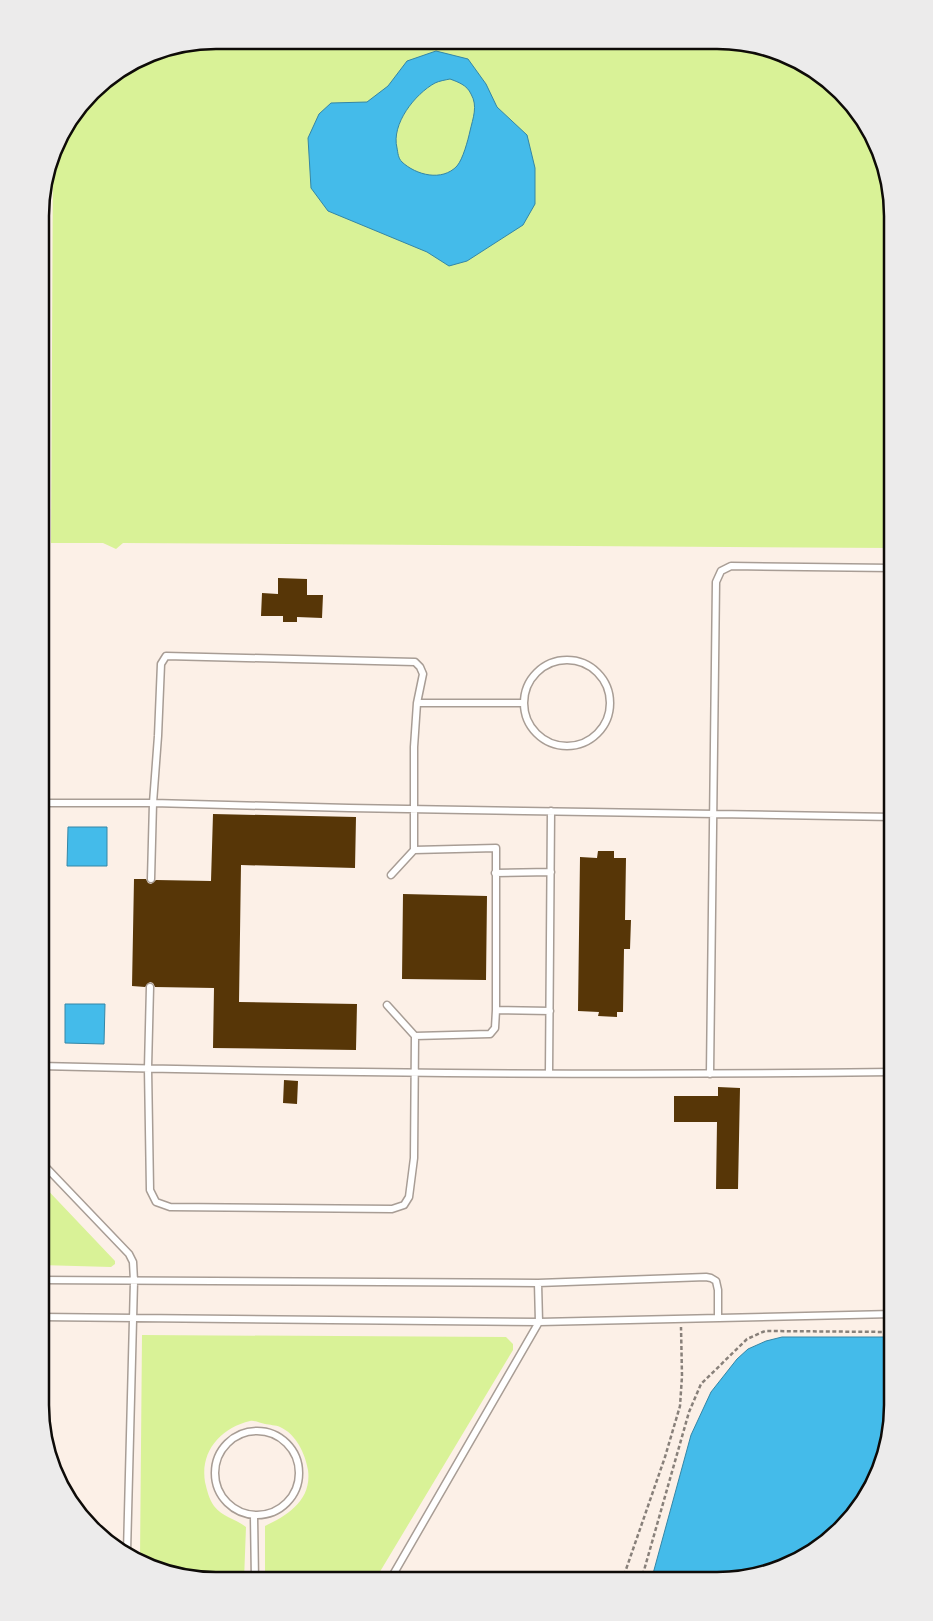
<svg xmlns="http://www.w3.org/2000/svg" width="933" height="1621" font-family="'PT Sans Narrow',sans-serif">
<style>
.green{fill:#d9f297}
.water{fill:#44bbea;stroke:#3486a6;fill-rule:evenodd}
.building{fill:#573607}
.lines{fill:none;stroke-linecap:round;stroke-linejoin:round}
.service-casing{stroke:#a89d95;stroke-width:9}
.path{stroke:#88807a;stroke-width:2.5;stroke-dasharray:4 2.5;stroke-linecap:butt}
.service{stroke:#fff;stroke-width:6}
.rim{fill:none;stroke:#0e0b08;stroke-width:2.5}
</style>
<rect width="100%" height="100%" fill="#fcf0e7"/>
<path class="green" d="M216 40 751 43 833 83 884 159 893 216V548L123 543 116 549 103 543H51L53 154 58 138 100 84 149 53Z
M40 1182 115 1261V1264L111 1267 40 1265Z
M142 1335 506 1337 513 1344V1350L375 1580H265V1526C288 1515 312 1500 308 1470 305 1453 296 1434 280 1427 276 1425 269 1425 265 1424 260 1423 254 1420 250 1421 221 1428 200 1451 205 1482 207 1490 209 1499 214 1506 222 1517 236 1519 246 1527L244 1580 193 1579 140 1558Z"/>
<path class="water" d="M436 51 468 59 486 84 497 107 527 135 535 168V204L523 225 467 261 449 266 427 252 328 211 311 188 308 138 319 114 331 103 367 102 388 86 407 61ZM450 79C458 82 467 85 471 94 478 106 473 118 470 131 468 140 463 159 457 166 442 182 416 175 402 162 398 158 398 153 397 148 391 124 415 94 435 83 439 81 445 80 450 79Z
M68 827H107V866H67Z
M65 1004H105L104 1044 65 1043Z
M782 1337H893V1417L880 1472 856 1512 824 1545 774 1572 717 1581H651L691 1435 711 1392 737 1359 748 1349 766 1341Z"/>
<path class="building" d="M278 578 307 579V595H323L322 618 297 617V622H283V616H261L262 593 278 594Z
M213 814 356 817 355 868 241 865 239 1002 357 1004 356 1050 213 1048 214 988 155 987 153 983 150 982 145 987 132 986 134 879H146L148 883 151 884 156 880 211 881Z
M598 851H614V858H626L625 920H631L630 949H624L623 1012H617V1017L598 1016 599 1012 578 1011 580 857 597 858Z
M403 894 487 896 486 980 402 979Z
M284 1080 298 1081 297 1104 283 1103Z
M718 1087 740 1088 738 1189H716L717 1122H674V1096H718Z"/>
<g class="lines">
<defs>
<path id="service" d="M41 367 43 189
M524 703a43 43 0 1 1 86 0a43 43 0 1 1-86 0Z
M417 703H524
M41 803H153L349 808 893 817
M495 873 551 872
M391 875 414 850
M150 987 148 1068 150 1190 156 1202 170 1207 392 1209 404 1205 409 1197 414 1158 415 1036 490 1034 495 1028 496 1010V848L414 850V747L417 703 423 674 420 667 415 662 166 656 161 664 158 736 153 803 151 879
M387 1005 415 1036
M496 1010 550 1011
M40 1066C324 1073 609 1076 893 1072
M549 1073 551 811
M710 1074 716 582 721 571 731 566 893 568
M40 1161 129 1254 133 1262 134 1281 127 1552
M40 1280 538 1283 706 1277 711 1278 716 1281 718 1290V1317
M40 1317 539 1322 893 1314
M215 1473a42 42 0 1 1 84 0a42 42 0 1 1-84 0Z
M254 1516 255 1580
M390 1580 539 1322 538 1283"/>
</defs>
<use href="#service" class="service-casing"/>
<path class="path" d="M622 1581 665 1457 680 1406 682 1376 681 1327
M641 1581 689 1412 701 1384 747 1339 765 1331 893 1332"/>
<use href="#service" class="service"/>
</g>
<path d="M0 0H933V1621H0ZM216 49H717A167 167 0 0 1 884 216V1405A167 167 0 0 1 717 1572H216A167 167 0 0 1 49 1405V216A167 167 0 0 1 216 49Z" fill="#ecebeb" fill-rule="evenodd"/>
<path class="rim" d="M216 49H717A167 167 0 0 1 884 216V1405A167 167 0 0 1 717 1572H216A167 167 0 0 1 49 1405V216A167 167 0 0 1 216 49Z"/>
</svg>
